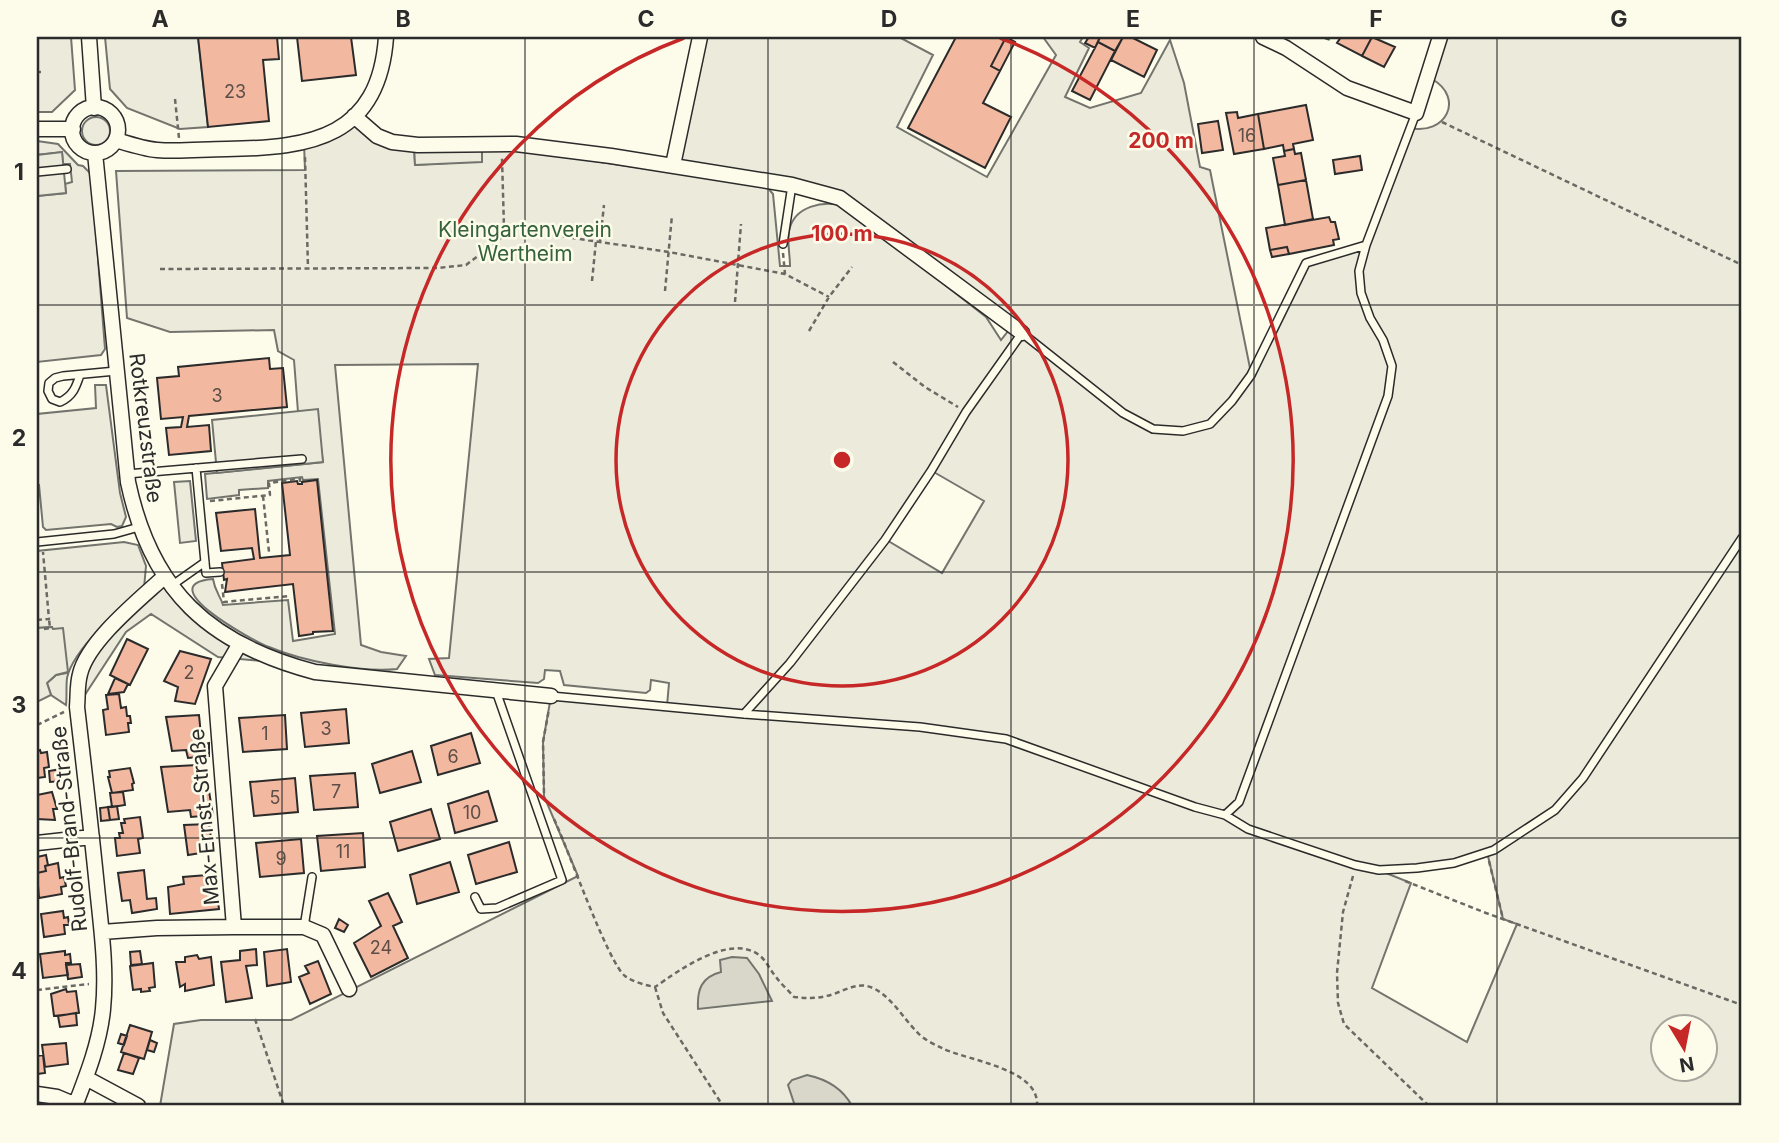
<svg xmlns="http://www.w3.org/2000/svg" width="1779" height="1143" font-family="Inter,sans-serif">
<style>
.green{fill:#ecebdb;stroke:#74746e;stroke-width:2;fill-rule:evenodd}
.parking{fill:#eceadb;stroke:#74746e;stroke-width:2}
.water{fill:#d8d7c9;stroke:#74746e;stroke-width:2}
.building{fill:#f2b8a0;stroke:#2b2b2b;stroke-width:2}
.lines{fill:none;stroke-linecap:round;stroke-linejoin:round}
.service-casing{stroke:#2b2b2b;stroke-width:10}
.minor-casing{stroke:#2b2b2b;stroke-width:17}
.path{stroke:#6a6964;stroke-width:2.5;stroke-dasharray:5 3.5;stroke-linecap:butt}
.service{stroke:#fdfbea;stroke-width:7}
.minor{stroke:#fdfbea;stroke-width:14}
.hedge{stroke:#34623c;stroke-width:5;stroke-dasharray:3.5 5;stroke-linecap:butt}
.grid{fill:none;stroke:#2b2b2b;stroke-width:2;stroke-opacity:0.55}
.ring{fill:none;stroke:#c62828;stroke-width:3.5}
.labels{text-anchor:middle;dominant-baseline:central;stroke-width:5;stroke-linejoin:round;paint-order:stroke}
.number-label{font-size:18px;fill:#5d4e48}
.park-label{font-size:21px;fill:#34623c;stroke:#fdfbea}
.street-label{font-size:21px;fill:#2b2b2b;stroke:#fdfbea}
.centre{fill:#c62828;stroke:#fdfbea;stroke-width:3.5}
.ring-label{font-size:21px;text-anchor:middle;font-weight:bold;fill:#c62828;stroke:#fdfbea;stroke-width:5;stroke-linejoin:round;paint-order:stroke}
.neatline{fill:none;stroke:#2b2b2b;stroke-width:2.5}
.grid-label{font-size:23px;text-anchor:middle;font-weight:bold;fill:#2b2b2b}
</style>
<rect width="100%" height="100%" fill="#fdfbea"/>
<path class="green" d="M37 37H71L75 90 52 112H37Z
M700 37H899L933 55 897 127 987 177 1056 55 1043 37H1083L1080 42 1089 48 1065 97 1090 108 1141 93 1170 40 1184 83 1200 167 1210 170 1251 373 1306 263 1366 245 1409 128C1446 136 1465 98 1432 79L1440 37H1742V1106H160L174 1024 201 1020H291L578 876 544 796 543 742 551 696 667 706 669 683 651 680 650 690 646 693 564 685 560 671 545 670 544 679 538 683 435 675 429 659 449 658 478 364 335 365 361 645 381 652 406 656 397 669C363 673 302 661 269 647 253 641 149 584 213 579 215 592 220 595 223 605L288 600 293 641 335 634 318 479 303 480 302 477 268 481V488L239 490V495L207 499 205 474 323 462 316 410 298 412 294 360 278 351 274 330 170 332 127 318 116 171 305 170 304 143 354 116 378 136 414 145 415 165 482 161V148L533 152 756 185 767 187 773 194 780 266H790C790 255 787 242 789 231 794 206 823 200 844 206L986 317 1001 340 1012 326 840 198 678 166ZM932 471 984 501 942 573 885 539ZM1487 852 1503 919 1517 924 1467 1042 1372 988 1411 883 1381 871 1454 863ZM1664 1028H1706V1070H1664Z
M82 131a14 14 0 1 1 28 0a14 14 0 1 1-28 0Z
M37 141 58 144 78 165 83 166 90 173 92 181 105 349 101 355 37 362V196L66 193 65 184 72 182 70 164H63L62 152 37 155Z
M95 385H106L120 493 126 517 122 526 117 527 111 524 46 530 43 527 39 485 37 484V414L96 408Z
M124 542 138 545 146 566 144 588C122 606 73 649 67 678 66 686 67 696 66 705L51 695 47 683 56 675 67 673 52 627 37 628V551Z
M164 577 196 613 283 663 218 657 151 614 126 632 77 707 96 644Z"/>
<path class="parking" d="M105 37H198L208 127 180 129 127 108 110 89Z
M414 145 482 148V162L415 165Z
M62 152 66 193 37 196V155Z
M318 409 323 462 217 473 212 420Z
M190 481 196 541 180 543 174 482Z
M52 627 53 629 63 628 68 672 56 675 47 683 51 695 37 702V628Z"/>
<path class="water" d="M732 957 747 958 759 974 772 1001 698 1009C697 990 701 977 721 972L720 960Z
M807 1075C826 1079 843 1089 852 1106H795L788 1085 792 1080Z"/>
<path class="building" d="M198 37H277L279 59 263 60 269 121 208 127Z
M297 37H351L356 75 302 81Z
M956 37H1006L991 66 1000 71 983 103 1011 117 985 168 908 128Z
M1006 37 1015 42 1000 71 991 66Z
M1089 37H1100L1095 48 1085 43Z
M1100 37H1123L1115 51 1098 42Z
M1123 37H1131L1157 50 1144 77 1111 60Z
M1341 37H1372L1362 56 1337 43Z
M1372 37 1395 47 1384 67 1362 56Z
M1098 42 1115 51 1090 100 1072 91Z
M1306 105 1313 140 1293 144 1294 149 1284 151 1283 145 1264 149 1258 114Z
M1237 112 1238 118 1258 114 1264 149 1234 154 1226 113Z
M1218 121 1223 150 1202 153 1198 124Z
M1294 149 1295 154 1301 153 1306 180 1278 185 1273 158 1285 156 1284 151Z
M1360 156 1362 170 1335 174 1333 160Z
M1306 180 1313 219 1285 225 1278 185Z
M1329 217 1331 222H1335L1339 239 1333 240 1334 245 1289 254 1287 247 1270 250 1266 228Z
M1287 247 1289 254 1272 257 1270 250Z
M269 358 270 369 283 368 287 407 189 416 187 427 209 425 211 451 169 455 166 428 181 427 183 417 161 419 157 378 179 376 178 367Z
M317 480 333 631 313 632V634L299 636 293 584 225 592 227 579 224 580 222 563 254 559 252 548 221 551 216 513 255 509 260 558 290 555 282 483 297 481 298 484H302V482Z
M127 639 148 649 130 685 110 675Z
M180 651 211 659 195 704 175 701 178 687 164 681Z
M115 678 128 684 124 692 108 694Z
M119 694 121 708 126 707 127 716H130L131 723H128L129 732 106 735 103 710 108 709 106 695Z
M346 709 349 743 305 747 301 713Z
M199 715 202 745 209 743V756L188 758 186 750 172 751 166 717Z
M285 715 287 749 243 752 239 718Z
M471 733 480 763 438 775 431 746Z
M40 750 41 753 47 752 49 767 44 768 45 777 37 778V751Z
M412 751 421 782 380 793 372 764Z
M197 765 201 792 209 791 213 815 191 817 190 810 168 812 161 767Z
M130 768 134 783 132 784 133 790 112 793 108 777H110L109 771Z
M61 769 62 781 50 782 49 771Z
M355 773 358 807 314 810 310 776Z
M295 778 298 812 254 816 250 782Z
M488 791 497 821 455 833 448 804Z
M52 792 57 809H53L55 820 37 819V795Z
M123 792 125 805 112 807 110 793Z
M117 806 119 819 110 820 108 807Z
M108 807 110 820 101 821 100 808Z
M431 809 440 839 398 851 390 822Z
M140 817 143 838 138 839 140 853 117 856 115 838H120L119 833H123L121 823H125L124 819Z
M209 824 213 851 188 855 184 825Z
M363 833 365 867 321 871 317 836Z
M301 839 304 873 260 877 256 843Z
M509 842 517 872 476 884 468 855Z
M46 855 48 865 45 866 46 871 37 873V857Z
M450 862 459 892 417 904 410 875Z
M58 863 60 878 64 877 66 886 61 887 62 894 39 898 37 873 46 871 45 866Z
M144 870 147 899 156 898 157 909 132 913 130 900 122 901 118 873Z
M207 875V880L215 879 219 909 170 914 168 887 184 884 183 877Z
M388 893 402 922 393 926 408 958 371 977 354 943 381 926 369 901Z
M63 911 64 918 68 917 69 925H64L65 934 44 937 41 914Z
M339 919 348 925 344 932 335 928Z
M256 949 257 965 246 966 252 998 226 1002 221 962 240 960V951Z
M287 949 291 982 267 986 264 952Z
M65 951V955L70 954 71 963H66L68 975 43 978 40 954Z
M140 951 142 964 131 965 130 952Z
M197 955 199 959 211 957 214 985 185 991V984L180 987 176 962H185V957Z
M318 961 331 994 310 1004 299 977 309 973 305 966Z
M153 963 155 987 149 988 150 991 141 992V989L133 990 130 966Z
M80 964 82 977 68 979 66 965Z
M66 989 67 992 76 991 79 1013 54 1016 51 994Z
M76 1013 77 1025 60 1027 58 1016Z
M130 1025 152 1032 144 1059 121 1052Z
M121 1034 127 1036 124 1045 118 1043Z
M150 1040 157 1043 154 1052 147 1050Z
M66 1043 68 1064 45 1067 42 1045Z
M124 1053 139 1058 133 1074 118 1070Z
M43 1055 45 1073 37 1074V1056Z"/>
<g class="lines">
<defs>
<path id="service" d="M37 172 67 169
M783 244 792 185
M80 375C76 387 73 396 60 402L52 399 48 391 49 383 55 378 63 376 116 371
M196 468 206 573 220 572
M127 474 302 459
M37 542 114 534 139 527
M171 586 205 562
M551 696 744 714 920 727 1006 739 1195 807 1225 815 1248 829 1355 865 1379 870 1417 868 1454 863 1494 850 1555 810 1583 778 1742 538
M744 714 790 663 885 540 931 471 966 412 1022 333 1123 413 1153 429 1183 431 1210 424 1232 401 1251 375 1306 263 1366 245
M1225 815 1239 802 1388 396 1392 366 1383 340 1370 318 1361 293 1359 271 1366 245 1416 113
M475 897 481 909 497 908 562 880 496 691
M304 927 312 877"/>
<path id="minor" d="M89 37 94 108
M1263 37 1286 48 1347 88 1416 113 1440 37
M72 130a23 23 0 1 1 46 0a23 23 0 1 1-46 0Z
M354 116 377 136 392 142 418 145 516 144 611 156 792 185 840 198 1022 333
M37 129H73
M116 140C129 144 144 149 157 150 180 152 204 149 227 149 312 148 379 137 386 37
M95 153 128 482C151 591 209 644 315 672L551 696
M673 165 700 37
M239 645 215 686 234 927H304L323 935 349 989
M37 843 92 837
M102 932 157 928 234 927
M86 1078 138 1106
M37 1094 57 1097 76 1105
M75 1106C87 1075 100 1042 103 1009 107 969 101 927 97 887 91 827 84 767 77 707 78 696 77 685 80 674 88 641 139 600 164 577"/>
</defs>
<use href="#service" class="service-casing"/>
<use href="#minor" class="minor-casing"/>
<path class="path" d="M37 72H41
M175 99 179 138
M1442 122 1742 265
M305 157 308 268
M504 228 669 252 785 274 829 297
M600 242 604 205
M783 253 785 274
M160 269 437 268 466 265 500 239 504 228 502 158
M592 281 596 241
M665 291 672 215
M735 302 741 224
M809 331 829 297 852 267
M893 362 925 387 958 407
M263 496 269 552
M210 501 270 495 269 483 300 479V482
M222 584 224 602 289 596
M37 620 49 619 43 552
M44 629 50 628 49 619
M37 725 64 712
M544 793 543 742 549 709
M554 819C567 846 608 963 625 976 633 982 645 985 655 987 678 971 730 933 759 955 766 960 770 970 776 977 781 984 788 990 794 997 805 998 815 999 826 996 839 994 853 983 867 986 888 991 902 1017 917 1032 923 1039 935 1045 944 1049 970 1061 1040 1069 1037 1106
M1489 861 1503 919
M1353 876 1343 912 1337 973 1338 1003 1344 1024 1429 1106
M1405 881 1486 913 1742 1005
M655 987 663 1013 723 1106
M37 990 89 984
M255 1019 284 1106"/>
<use href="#service" class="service"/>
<use href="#minor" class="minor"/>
<path class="hedge" d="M1327 40 1328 37"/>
</g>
<path class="grid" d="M282 37V1106M525 37V1106M768 37V1106M1011 37V1106M1254 37V1106M1497 37V1106M37 305H1742M37 572H1742M37 838H1742"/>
<g class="ring">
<circle cx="842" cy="460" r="226"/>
<path d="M1000 38A451 451 0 1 1 684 38"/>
</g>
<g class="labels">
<g class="number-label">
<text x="235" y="91">23</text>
<text x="1247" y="135">16</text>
<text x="217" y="395">3</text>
<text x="189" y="672">2</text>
<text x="326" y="728">3</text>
<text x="265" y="733">1</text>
<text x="453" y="756">6</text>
<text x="336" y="791">7</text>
<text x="275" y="797">5</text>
<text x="472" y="812">10</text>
<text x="343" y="851">11</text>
<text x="281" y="858">9</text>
<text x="381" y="947">24</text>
</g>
<g class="park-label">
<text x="525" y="229">Kleingartenverein<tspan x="525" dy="24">Wertheim</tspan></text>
</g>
<g class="street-label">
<text transform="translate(146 428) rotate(83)">Rotkreuzstraße</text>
<text transform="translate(204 817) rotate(-95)">Max-Ernst-Straße</text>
<text transform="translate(69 829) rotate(-96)">Rudolf-Brand-Straße</text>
</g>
</g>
<circle cx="842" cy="460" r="10" class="centre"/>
<g class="ring-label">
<text x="1161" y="148">200 m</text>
<text x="842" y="241">100 m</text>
</g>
<rect width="1779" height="1143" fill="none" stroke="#fdfbea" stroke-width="77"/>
<g transform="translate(1684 1048) rotate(170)"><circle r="33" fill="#fdfbea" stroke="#a9a89e" stroke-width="2"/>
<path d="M0-5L12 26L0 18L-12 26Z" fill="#c62828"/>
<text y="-10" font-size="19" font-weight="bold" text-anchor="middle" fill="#2b2b2b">N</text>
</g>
<rect x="38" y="38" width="1702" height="1066" class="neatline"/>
<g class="grid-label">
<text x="160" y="27">A</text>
<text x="403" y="27">B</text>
<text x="646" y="27">C</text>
<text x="889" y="27">D</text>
<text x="1133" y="27">E</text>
<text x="1376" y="27">F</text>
<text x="1619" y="27">G</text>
<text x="19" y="180">1</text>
<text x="19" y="446">2</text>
<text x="19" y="713">3</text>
<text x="19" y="979">4</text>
</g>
</svg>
